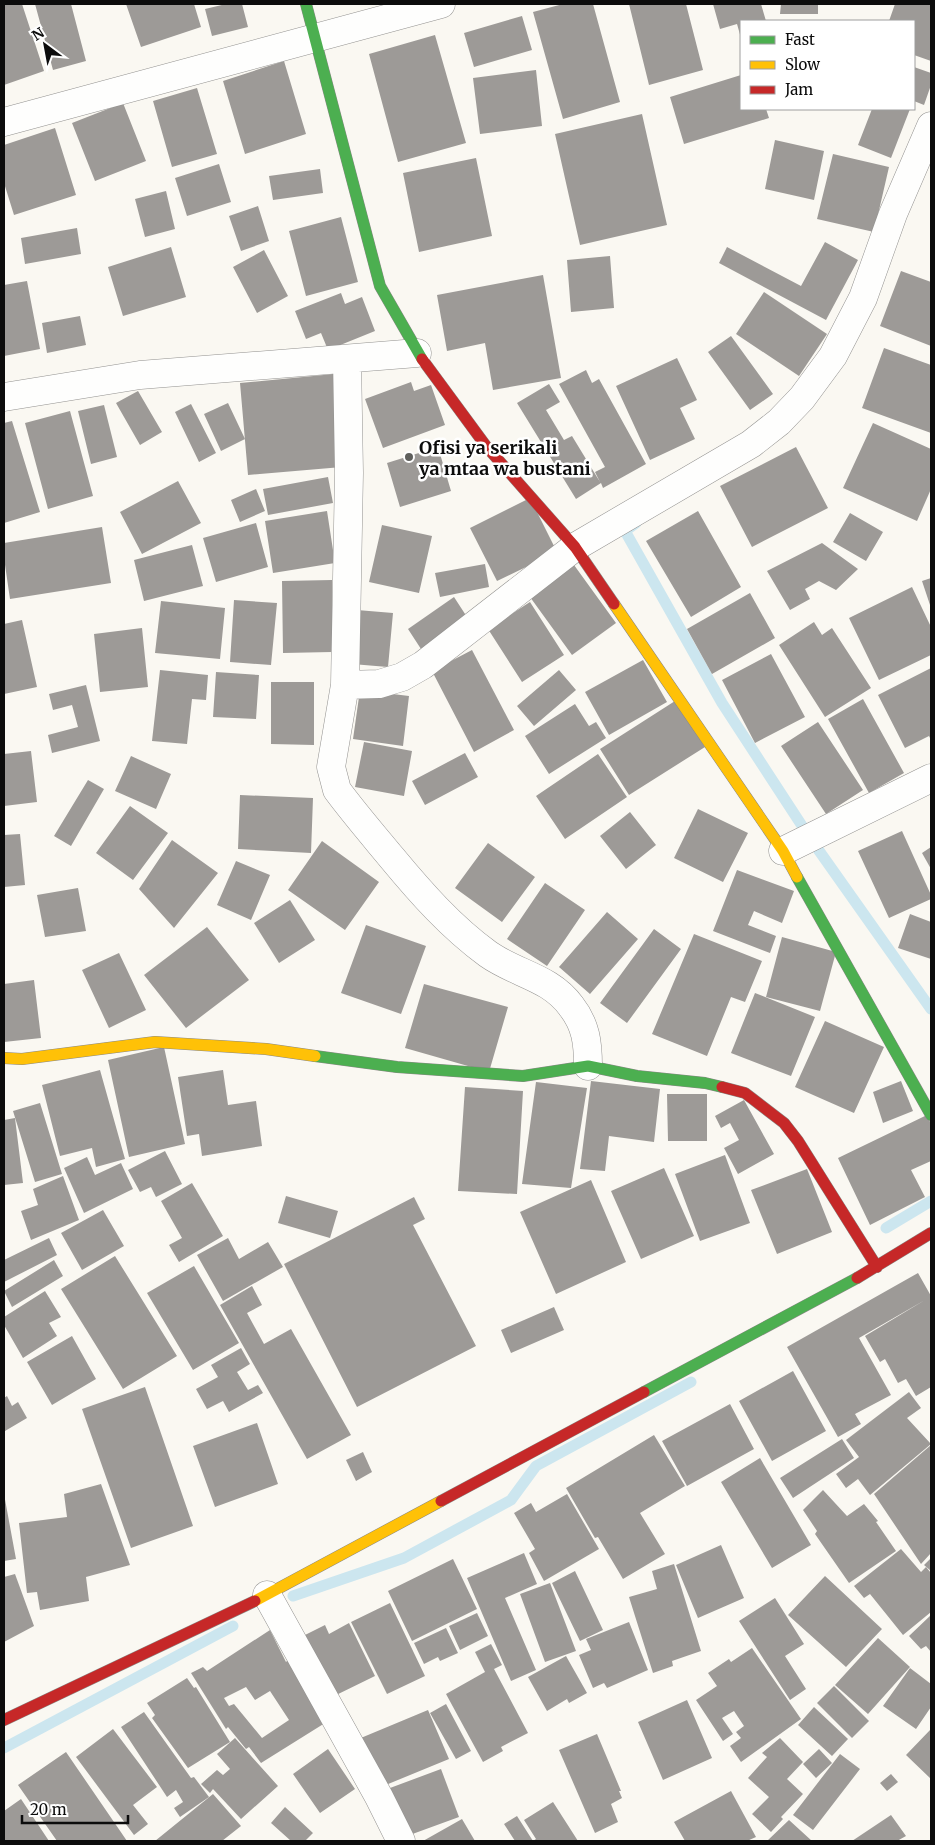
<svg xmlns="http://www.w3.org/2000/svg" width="935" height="1845" font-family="Merriweather,serif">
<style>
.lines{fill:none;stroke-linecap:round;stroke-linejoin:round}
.stream{stroke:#cce6ef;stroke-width:11}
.building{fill:#9d9a97;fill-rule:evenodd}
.street-casing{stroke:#939290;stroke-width:29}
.fast-casing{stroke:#8a8986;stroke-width:12}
.slow-casing{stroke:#8a8986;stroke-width:12}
.jam-casing{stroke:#8a8986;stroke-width:12}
.street{stroke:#fefefd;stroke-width:28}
.fast{stroke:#4caf50;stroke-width:11}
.slow{stroke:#ffc107;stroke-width:11}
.jam{stroke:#c62828;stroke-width:11}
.poi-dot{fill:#5f5f5c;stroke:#fff;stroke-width:2}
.labels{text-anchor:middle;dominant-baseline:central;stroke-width:5;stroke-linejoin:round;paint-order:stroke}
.poi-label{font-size:18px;font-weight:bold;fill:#0c0c0c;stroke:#fff;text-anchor:start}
</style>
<rect width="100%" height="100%" fill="#faf8f2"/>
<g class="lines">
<path class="stream" d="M636 523 625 531 722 703 810 838 931 1009
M886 1228 931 1201
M293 1596 404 1558 511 1500 536 1466 691 1382
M4 1748 233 1626"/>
</g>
<path class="building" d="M4 4H22L44 71 4 85Z
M35 4H71L86 61 53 70Z
M126 4H194L201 27 141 47Z
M226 4H242L248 27 212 36 205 9Z
M563 4H593L620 102 563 119 533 12Z
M629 4H686L703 70 649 85Z
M713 4H761L766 21H741V38L737 24 720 29Z
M781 4H818V14H780Z
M895 4H931V61L914 55V21H889Z
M522 16 532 50 474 67 464 33Z
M435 35 466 143 398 162 369 54Z
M284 61 306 134 245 154 223 81Z
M914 67 931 73V85L924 105 914 101Z
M536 70 542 126 480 134 473 78Z
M741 75V109H766L769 118 684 144 670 97Z
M197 88 217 154 172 167 153 101Z
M123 103 146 161 95 181 72 123Z
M872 109H910L891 158 858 145Z
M642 114 667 225 580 245 555 134Z
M55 128 76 195 14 215 4 183V145Z
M775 140 824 151 814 200 765 189Z
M833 154 889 167 874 232 817 219Z
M476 158 492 236 419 252 403 173Z
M219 164 231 202 187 216 175 178Z
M320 169 323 193 273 200 269 176Z
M166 191 175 229 145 237 135 199Z
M258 206 269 241 241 251 229 216Z
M341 217 358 282 306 296 289 231Z
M77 228 81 254 25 264 21 238Z
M825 242 858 260 826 320 719 263 727 247 801 286Z
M171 247 186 297 123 316 108 267Z
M264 250 288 296 257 313 233 267Z
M610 256 614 308 571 312 567 260Z
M901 271 931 282V346L880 326Z
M543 275 561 378 493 390 485 343 447 351 437 295Z
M27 281 40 349 4 356V285Z
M764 292 827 334 799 376 736 334Z
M341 293 345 304 362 297 375 331 328 350 321 333 306 339 295 311Z
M80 316 86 345 47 353 42 323Z
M731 336 773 394 750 410 708 352Z
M884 348 931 365V433L862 408Z
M677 358 697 400 680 408 695 439 650 460 616 386Z
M586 370 592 383 599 379 646 464 603 488 601 483 576 499 517 403 549 384 560 402 546 410 564 440 572 436 600 482 595 472 605 467 559 384Z
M334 374 342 467 248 475 240 383Z
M411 382 414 391 431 385 445 425 383 448 365 399Z
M138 391 162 432 140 445 116 403Z
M228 403 245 439 221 451 204 414Z
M191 404 216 453 199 462 175 412Z
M104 405 117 457 91 464 78 411Z
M70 411 93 496 48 509 25 423Z
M12 421 40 512 4 523V423Z
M873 423 931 449V489L917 521 843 488Z
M438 447 451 491 400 507 387 463Z
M796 447 828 508 752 547 720 486Z
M328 477 333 503 268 515 263 489Z
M178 481 201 523 142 554 120 512Z
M256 489 265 511 240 522 231 500Z
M530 498 557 552 497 581 470 528Z
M327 511 335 563 273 573 265 521Z
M698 511 741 587 691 617 646 541Z
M850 513 883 532 866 561 833 542Z
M256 523 268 567 216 582 203 538Z
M382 525 432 536 419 593 369 582Z
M102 527 111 583 10 599 4 558V543Z
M822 543 858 569 836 590 819 581 805 589 810 599 790 610 767 571Z
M192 545 203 586 144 601 134 560Z
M485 564 489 587 440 597 435 573Z
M574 565 616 623 572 655 530 597Z
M931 578V608L922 581Z
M332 580V652L283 653 282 581Z
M912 587 931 627V655L879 680 849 618Z
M750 593 775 638 712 674 687 629Z
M454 597 467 617 421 649 408 629Z
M234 600 277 603 271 665 230 662Z
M161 601 225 608 220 659 155 653Z
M530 602 564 655 522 682 488 629Z
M357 610 393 613 388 667 352 664Z
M22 620 37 687 4 694V624Z
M814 622 822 635 832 628 871 688 825 717 779 645Z
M142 628 148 687 100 692 94 634Z
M472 650 514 730 474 752 432 671Z
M771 654 805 717 755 743 722 680Z
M643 660 667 702 609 735 585 692Z
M931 668V740L929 736 905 748 878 695Z
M160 670 208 675 206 700 192 699 187 744 152 741Z
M559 670 576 690 534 726 517 706Z
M216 672 259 675 256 719 213 717Z
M271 682H314V745L271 744Z
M86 685 100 741 52 753 48 735 78 727 72 705 53 710 49 694Z
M360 690 409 696 403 746 353 739Z
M863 699 904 773 869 793 828 719Z
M675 701 705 747 629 795 600 749Z
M575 704 589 726 596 722 606 738 549 774 525 736Z
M818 722 863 790 826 814 781 746Z
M364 742 412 751 404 796 355 787Z
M31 751 37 802 4 806V754Z
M465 753 478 777 425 805 412 781Z
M598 754 627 797 565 839 536 796Z
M131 756 171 774 156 809 115 791Z
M88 780 104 789 71 846 54 836Z
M240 795 313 798 311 853 238 849Z
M130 806 168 833 133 880 96 853Z
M698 809 748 833 723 882 674 858Z
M630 812 656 845 626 869 600 836Z
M902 831 931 895V899L889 918 858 851Z
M20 834 25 885 4 887V835Z
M172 840 218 873 174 928 139 889Z
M322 841 379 882 345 930 288 890Z
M488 843 535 877 502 922 455 888Z
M931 847V869L922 853Z
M236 861 270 875 251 920 217 905Z
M737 870 794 891 782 923 754 911 748 925 776 936 770 953 713 931Z
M545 883 585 910 547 966 507 939Z
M78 888 86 931 45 937 37 895Z
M290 900 315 940 279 963 254 923Z
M607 912 638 939 590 994 559 967Z
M910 914 931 922V959L898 948Z
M366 925 426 946 401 1014 341 993Z
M207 927 249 980 186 1028 144 975Z
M654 929 681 949 627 1023 600 1003Z
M694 934 762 961 745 1002 731 997 707 1056 652 1034Z
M782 937 836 952 820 1011 766 997Z
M119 953 146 1010 109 1028 82 970Z
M34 980 41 1038 4 1042V984Z
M424 984 508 1007 489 1072 405 1048Z
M755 993 815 1017 791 1076 731 1053Z
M825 1021 884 1047 854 1113 795 1087Z
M164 1047 185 1144 129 1157 108 1060Z
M100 1070 125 1159 96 1167 92 1148 60 1156 42 1085Z
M223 1070 228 1105 256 1101 262 1146 202 1156 199 1134 187 1136 178 1077Z
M591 1081 660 1089 654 1142 609 1136 605 1171 580 1169Z
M901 1081 913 1111 883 1123 873 1092Z
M536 1082 587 1088 571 1188 522 1184Z
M465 1087 523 1091 517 1194 458 1191Z
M667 1094H707V1141H668Z
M744 1100 774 1154 738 1174 724 1148 739 1140 730 1123 721 1128 715 1116Z
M40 1103 62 1174 35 1182 13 1111Z
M927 1115 931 1124V1161L911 1170 925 1197 870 1225 838 1158Z
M15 1118 23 1183 4 1185V1120Z
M165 1151 182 1184 156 1197 151 1187 140 1192 128 1170Z
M725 1155 750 1223 700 1241 675 1174Z
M87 1157 95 1175 121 1163 133 1189 84 1213 64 1168Z
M664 1168 694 1236 641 1259 611 1191Z
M807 1169 832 1232 777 1254 751 1190Z
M63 1176 79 1220 31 1240 21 1211 38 1205 33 1189Z
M591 1180 626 1262 556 1294 520 1212Z
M192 1183 223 1236 179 1262 169 1245 182 1238 161 1201Z
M286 1196 338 1211 330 1238 278 1223Z
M414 1197 425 1219 413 1225 476 1346 357 1407 284 1264Z
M103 1210 124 1246 82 1270 61 1233Z
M49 1238 57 1255 4 1282V1260Z
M228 1238 239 1259 268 1242 283 1267 223 1301 197 1255Z
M115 1256 177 1356 123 1389 61 1289Z
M54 1260 63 1276 12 1307 4 1291Z
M194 1266 239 1343 193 1370 147 1293Z
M918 1273 931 1296V1387L916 1396 906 1379 898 1383 885 1359 880 1362 865 1336 925 1300 859 1338 891 1395 855 1414 861 1424 838 1437 787 1347Z
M252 1286 262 1305 247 1313 264 1344 291 1329 351 1435 307 1459 220 1305Z
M45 1291 61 1317 49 1323 57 1336 23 1358 4 1325V1317Z
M554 1307 564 1330 511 1353 501 1330Z
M72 1336 96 1379 52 1405 27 1362Z
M241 1348 250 1364 237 1372 248 1390 258 1385 263 1393 229 1412 223 1401 207 1409 196 1389 218 1377 211 1365Z
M793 1371 826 1431 772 1461 739 1401Z
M145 1387 193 1526 131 1548 82 1409Z
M909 1392 921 1408 907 1418 931 1444 870 1495 858 1479 846 1488 836 1474 859 1457 846 1440Z
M7 1396 12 1406 18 1402 27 1418 5 1431 4 1428V1398Z
M730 1404 754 1449 687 1486 662 1441Z
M257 1423 278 1484 215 1507 193 1446Z
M654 1435 685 1486 640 1513 665 1554 623 1579 598 1537 595 1538 566 1488Z
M842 1439 854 1458 793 1498 780 1478Z
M931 1445V1553L921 1564 874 1494Z
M363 1452 372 1472 356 1481 346 1460Z
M760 1458 811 1545 772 1568 721 1482Z
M101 1484 130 1565 86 1577 89 1601 40 1610 37 1592 27 1593 19 1523 67 1517 64 1494Z
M823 1490 847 1516 864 1504 878 1521 876 1522 896 1551 849 1583 815 1534 817 1531 803 1510Z
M4 1494 16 1559 4 1561Z
M567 1494 599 1549 544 1581 529 1553 535 1549 514 1513 531 1503 536 1512Z
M721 1545 744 1598 698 1618 676 1565Z
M901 1549 921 1572 926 1567 931 1573V1612L903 1635 870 1594 864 1598 854 1586Z
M524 1553 537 1584 505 1598 536 1670 511 1681 467 1578Z
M931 1558V1571L924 1565Z
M453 1559 477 1609 412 1641 388 1591Z
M674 1564 701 1651 672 1661 673 1666 653 1673 629 1597 657 1589 652 1571Z
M575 1571 603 1630 580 1641 552 1583Z
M15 1574 34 1626 4 1642V1577Z
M825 1576 882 1629 846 1667 788 1615Z
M550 1583 576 1651 545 1662 520 1594Z
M775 1598 804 1644 785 1656 806 1689 790 1700 739 1621Z
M390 1603 425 1676 387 1694 351 1622Z
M477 1613 488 1636 460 1650 449 1626Z
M931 1615V1652L926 1646 921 1649 909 1636Z
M629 1622 648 1670 607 1688 604 1683 593 1688 579 1655 591 1650 586 1639Z
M349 1623 375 1676 328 1699 301 1637 325 1625 329 1634Z
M446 1628 458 1653 440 1661 438 1657 424 1664 414 1643Z
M270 1630 286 1662 288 1660 325 1723 261 1763 249 1747 246 1749 228 1727 226 1729 191 1673 203 1667 207 1671ZM246 1687 255 1700 270 1691 289 1720 262 1738 234 1704 229 1706 224 1698Z
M878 1638 910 1667 868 1714 835 1685Z
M491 1644 502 1665 494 1669 528 1733 501 1747 503 1751 483 1762 446 1694 485 1672 475 1652Z
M752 1648 801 1719 741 1762 730 1746 741 1738 736 1732 744 1726 734 1711 722 1718 733 1734 723 1741 696 1700 717 1686 708 1673 729 1659 731 1662Z
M566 1656 587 1693 569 1703 567 1699 547 1711 528 1677Z
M910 1668 931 1684V1707L916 1729 883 1706Z
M187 1678 194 1688 196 1687 230 1742 188 1768 152 1718 155 1715 147 1703Z
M834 1686 869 1721 852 1738 817 1703Z
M687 1700 712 1758 663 1780 638 1722Z
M446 1704 471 1751 456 1759 430 1713Z
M814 1707 848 1739 832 1756 798 1725Z
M428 1710 449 1759 376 1789 356 1740Z
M144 1712 191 1778 194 1777 209 1797 180 1817 174 1808 183 1802 176 1790 167 1797 121 1727Z
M113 1729 157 1787 133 1805 148 1824 134 1835 76 1757Z
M931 1729V1779L906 1755Z
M597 1734 621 1791H619L622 1798 611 1804 618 1822 595 1833 559 1750Z
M235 1738 278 1786 241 1819 213 1789 210 1793 201 1784 217 1770 223 1775 230 1769 217 1754Z
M780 1738 803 1762 787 1779 803 1794 781 1817 783 1819 771 1832 752 1814 769 1797 748 1778 767 1757 762 1753Z
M328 1749 355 1789 320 1813 293 1774Z
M819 1749 832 1763 816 1778 803 1764Z
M66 1752 127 1841H57L18 1785Z
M840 1754 860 1769 813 1830 793 1815Z
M441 1769 459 1817 407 1836 390 1788Z
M891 1774 898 1782 887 1791 880 1783Z
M731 1791 756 1837 747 1841H685L674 1822Z
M213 1794 241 1826 222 1841H155Z
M21 1799 49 1841H4V1811Z
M553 1802 578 1841H515L504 1824 517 1816 533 1841 536 1839 524 1820Z
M285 1807 313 1833 305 1841H291L271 1823Z
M891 1815 906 1836 897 1841H852Z
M462 1819 475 1841H423Z
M789 1820 812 1841H767Z"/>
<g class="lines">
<defs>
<path id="street" d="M4 122 441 4
M347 359 349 473 345 685 331 767 337 790C354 813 373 835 392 858 421 893 451 927 488 954 516 974 550 977 571 1006 586 1025 588 1043 588 1066
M4 397 140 375 417 353
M345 685 379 684 402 677 423 665 575 547 751 444 779 422 802 398 833 356 863 298 893 214 931 126
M783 851 931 778
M267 1595 379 1797 401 1841"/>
<path id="fast" d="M306 4 380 286 422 359
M797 877 931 1115
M315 1056 397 1067 523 1076 588 1066 637 1076 705 1083 722 1087
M644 1392 857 1278"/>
<path id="slow" d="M614 604 783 851 797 877
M4 1058 22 1059 155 1042 266 1049 315 1056
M255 1601 441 1501"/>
<path id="jam" d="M422 359 486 446 575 547 614 604
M722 1087 745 1093 784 1123 798 1141 877 1267
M857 1278 931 1233
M441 1501 644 1392
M4 1720 255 1601"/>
</defs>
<use href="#street" class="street-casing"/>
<use href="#fast" class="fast-casing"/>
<use href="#slow" class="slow-casing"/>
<use href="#jam" class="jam-casing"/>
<use href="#street" class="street"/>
<use href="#fast" class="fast"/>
<use href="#slow" class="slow"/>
<use href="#jam" class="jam"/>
</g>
<circle class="poi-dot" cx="409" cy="457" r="5"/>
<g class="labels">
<g class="poi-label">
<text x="419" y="447">Ofisi ya serikali<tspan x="419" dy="21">ya mtaa wa bustani</tspan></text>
</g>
</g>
<rect width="935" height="1845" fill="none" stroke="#0c0c0c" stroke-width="10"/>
<rect x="740" y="20" width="175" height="90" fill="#ffffff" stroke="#9e9e9e"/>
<rect x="750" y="36" width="25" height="8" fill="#4caf50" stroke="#9e9e9e"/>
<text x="785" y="45" font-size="15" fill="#0c0c0c">Fast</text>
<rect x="750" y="61" width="25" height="8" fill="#ffc107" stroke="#9e9e9e"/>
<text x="785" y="70" font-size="15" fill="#0c0c0c">Slow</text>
<rect x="750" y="86" width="25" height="8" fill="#c62828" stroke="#9e9e9e"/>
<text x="785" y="95" font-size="15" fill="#0c0c0c">Jam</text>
<g transform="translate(45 45) rotate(328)" stroke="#ffffff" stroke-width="4" paint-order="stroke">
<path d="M0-4L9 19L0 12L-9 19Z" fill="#0c0c0c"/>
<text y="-8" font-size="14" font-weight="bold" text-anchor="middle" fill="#0c0c0c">N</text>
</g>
<path d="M22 1815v8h106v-8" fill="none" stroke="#0c0c0c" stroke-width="2.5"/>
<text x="30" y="1815" font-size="15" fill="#0c0c0c" stroke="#ffffff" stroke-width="4" paint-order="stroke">20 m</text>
</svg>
